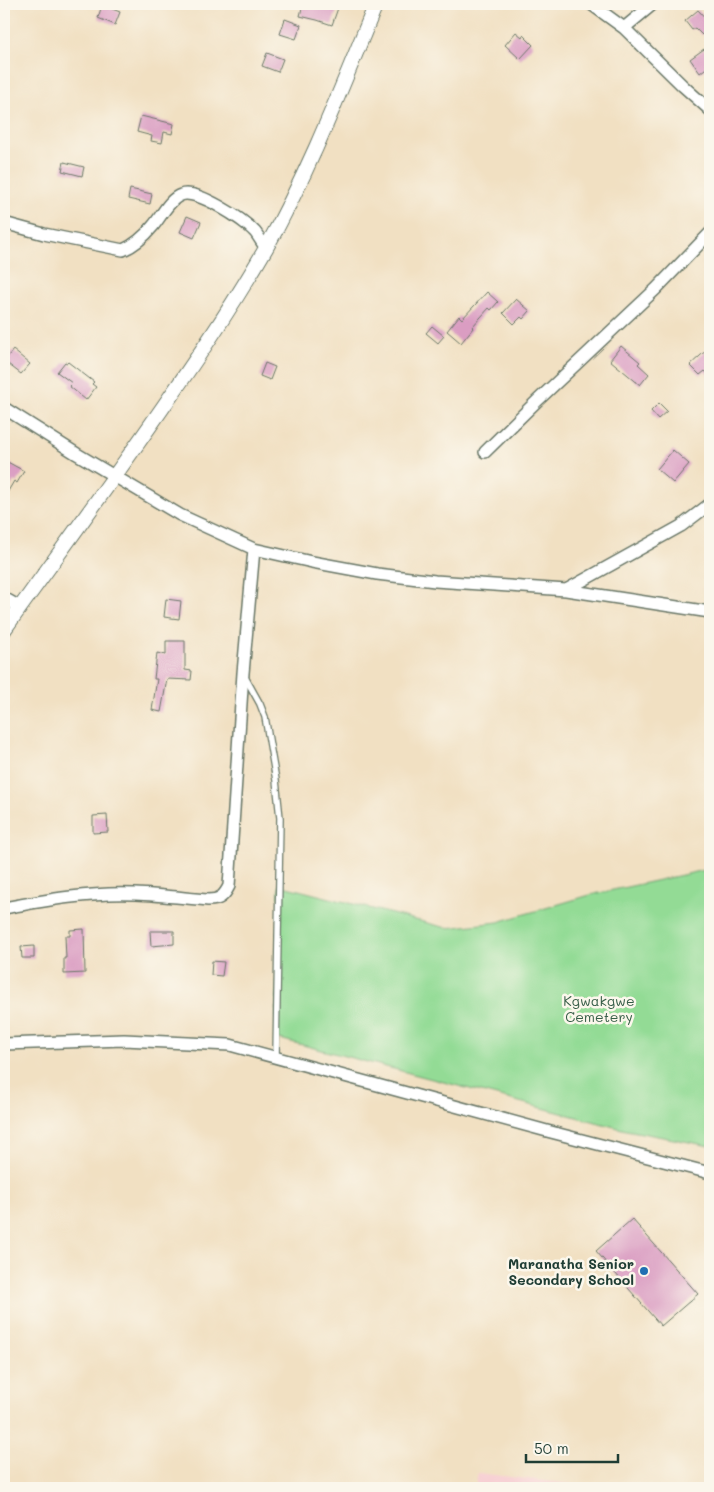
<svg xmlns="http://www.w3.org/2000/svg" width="714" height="1492" font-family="Mali,sans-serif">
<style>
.built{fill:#f7cfd3}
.green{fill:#93db95;stroke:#598c64}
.building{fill:#da9dc2}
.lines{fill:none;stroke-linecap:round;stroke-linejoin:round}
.service-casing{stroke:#687666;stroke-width:8}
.minor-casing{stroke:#687666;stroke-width:14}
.tertiary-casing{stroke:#687666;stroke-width:16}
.service{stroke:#fff;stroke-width:5.5}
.minor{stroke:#fff;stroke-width:11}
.tertiary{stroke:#fff;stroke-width:14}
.poi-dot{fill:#1f6fb2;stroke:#fbf7ec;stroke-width:2}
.labels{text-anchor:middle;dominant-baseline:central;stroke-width:5;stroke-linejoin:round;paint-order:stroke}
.park-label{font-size:14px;fill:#365d47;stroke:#fbf7ec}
.poi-label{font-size:14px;font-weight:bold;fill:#1f3d34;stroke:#fbf7ec;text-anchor:end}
</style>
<rect width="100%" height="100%" fill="#fbf7ec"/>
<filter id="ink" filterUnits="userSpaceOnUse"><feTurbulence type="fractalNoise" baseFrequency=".02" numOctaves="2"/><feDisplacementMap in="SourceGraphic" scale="10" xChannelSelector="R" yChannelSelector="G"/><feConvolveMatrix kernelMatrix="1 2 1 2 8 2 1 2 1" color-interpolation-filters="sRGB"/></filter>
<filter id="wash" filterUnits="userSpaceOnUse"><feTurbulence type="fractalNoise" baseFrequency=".0096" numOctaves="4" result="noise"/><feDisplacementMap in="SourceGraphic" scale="20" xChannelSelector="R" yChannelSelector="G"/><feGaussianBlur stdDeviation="1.12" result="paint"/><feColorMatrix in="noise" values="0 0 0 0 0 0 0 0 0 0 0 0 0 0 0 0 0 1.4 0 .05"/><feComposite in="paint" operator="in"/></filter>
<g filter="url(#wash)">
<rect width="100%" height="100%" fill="#f1e0c2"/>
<path class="built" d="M478 1473 605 1488H475Z"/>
<path class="green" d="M710 869V1146L626 1130 276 1038 279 885 447 928 498 922 590 895Z"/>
<g id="blocks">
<path class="building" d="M303 4H326L338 8 332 25 317 20 300 16Z
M102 5 120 12 115 25 98 18Z
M698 10 710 23V27L702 35 695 28 692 30 685 21Z
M285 19 301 25 296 39 280 34Z
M516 32 522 37 523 35 533 45 520 59 505 45Z
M704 49 710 57V65L700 73 690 59Z
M267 53 283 59 278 72 262 66Z
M141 116 174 124 172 134 164 132 162 143 151 141 152 136 137 132Z
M64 162 84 167 82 176 62 171Z
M130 189 152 194 150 204 128 199Z
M187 216 201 222 194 238 180 232Z
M487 292 498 302 491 310 489 308 472 327 473 328 461 343 447 331 459 316 462 319Z
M516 299 530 311 523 319 521 317 514 324 503 313Z
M432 326 444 336 438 343 426 333Z
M621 346 640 362 638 364 649 374 640 385 610 360Z
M710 347V376L705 371 700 375 690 365Z
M13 350 30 364 21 374 4 361Z
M65 362 67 363 68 362 94 382 92 384 96 387 86 400 69 386 72 383 57 372Z
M265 363 275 367 270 380 260 376Z
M659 403 667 411 658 419 651 411Z
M673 450 689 464 673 483 657 469Z
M4 460 24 471 17 483 14 481 4 498Z
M166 599 181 601 179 619 164 617Z
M166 641H185V670L192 671 191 680 167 679 161 712 152 710 157 679H154L157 653 166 655Z
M107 815 108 832 93 833V816Z
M84 929 85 973 64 974V958H66L65 936H70V930Z
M150 931H174V944L151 946Z
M34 946V958H22L21 947Z
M212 961 224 962 222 976 211 975Z
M632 1219 698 1294 661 1326 596 1251Z"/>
</g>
</g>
<g filter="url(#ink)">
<use href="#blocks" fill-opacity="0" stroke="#687666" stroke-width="1"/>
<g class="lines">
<defs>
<path id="service" d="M245 677 260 704 265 717 276 780 280 818 276 1057"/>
<path id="minor" d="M591 4 624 28 683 86 710 110
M624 28 653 4
M4 223 44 234 123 250C135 245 144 237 153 226 161 217 169 199 181 195 196 188 244 220 255 232 259 237 262 243 266 248
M4 408 77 454 180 515 254 549 243 673 229 886C224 896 220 900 208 900 184 898 159 895 135 894 91 892 46 900 4 908
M485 452 537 401 656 289 710 233
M254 549 312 562 377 574 435 581 566 590 710 612
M566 590 681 526 710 504
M4 598 20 607
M4 1044 124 1040 230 1045 547 1131 710 1173"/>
<path id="tertiary" d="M4 630C59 553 115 477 168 400 203 350 236 300 266 248 310 170 342 86 376 4"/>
</defs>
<use href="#service" class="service-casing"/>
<use href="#minor" class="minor-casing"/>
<use href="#tertiary" class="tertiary-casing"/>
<use href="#service" class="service"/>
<use href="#minor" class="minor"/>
<use href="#tertiary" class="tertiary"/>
</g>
</g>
<circle class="poi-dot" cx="644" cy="1271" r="5"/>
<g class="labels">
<g class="park-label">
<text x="599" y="1000">Kgwakgwe<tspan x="599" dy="16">Cemetery</tspan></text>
</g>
<g class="poi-label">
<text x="634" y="1263">Maranatha Senior<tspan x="634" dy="16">Secondary School</tspan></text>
</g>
</g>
<rect width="714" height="1492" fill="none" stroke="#fbf7ec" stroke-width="20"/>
<path d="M526 1454v8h92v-8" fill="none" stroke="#1f3d34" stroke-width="2.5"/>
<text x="534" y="1454" font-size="15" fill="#1f3d34" stroke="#fbf7ec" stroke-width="4" paint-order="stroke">50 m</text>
</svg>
